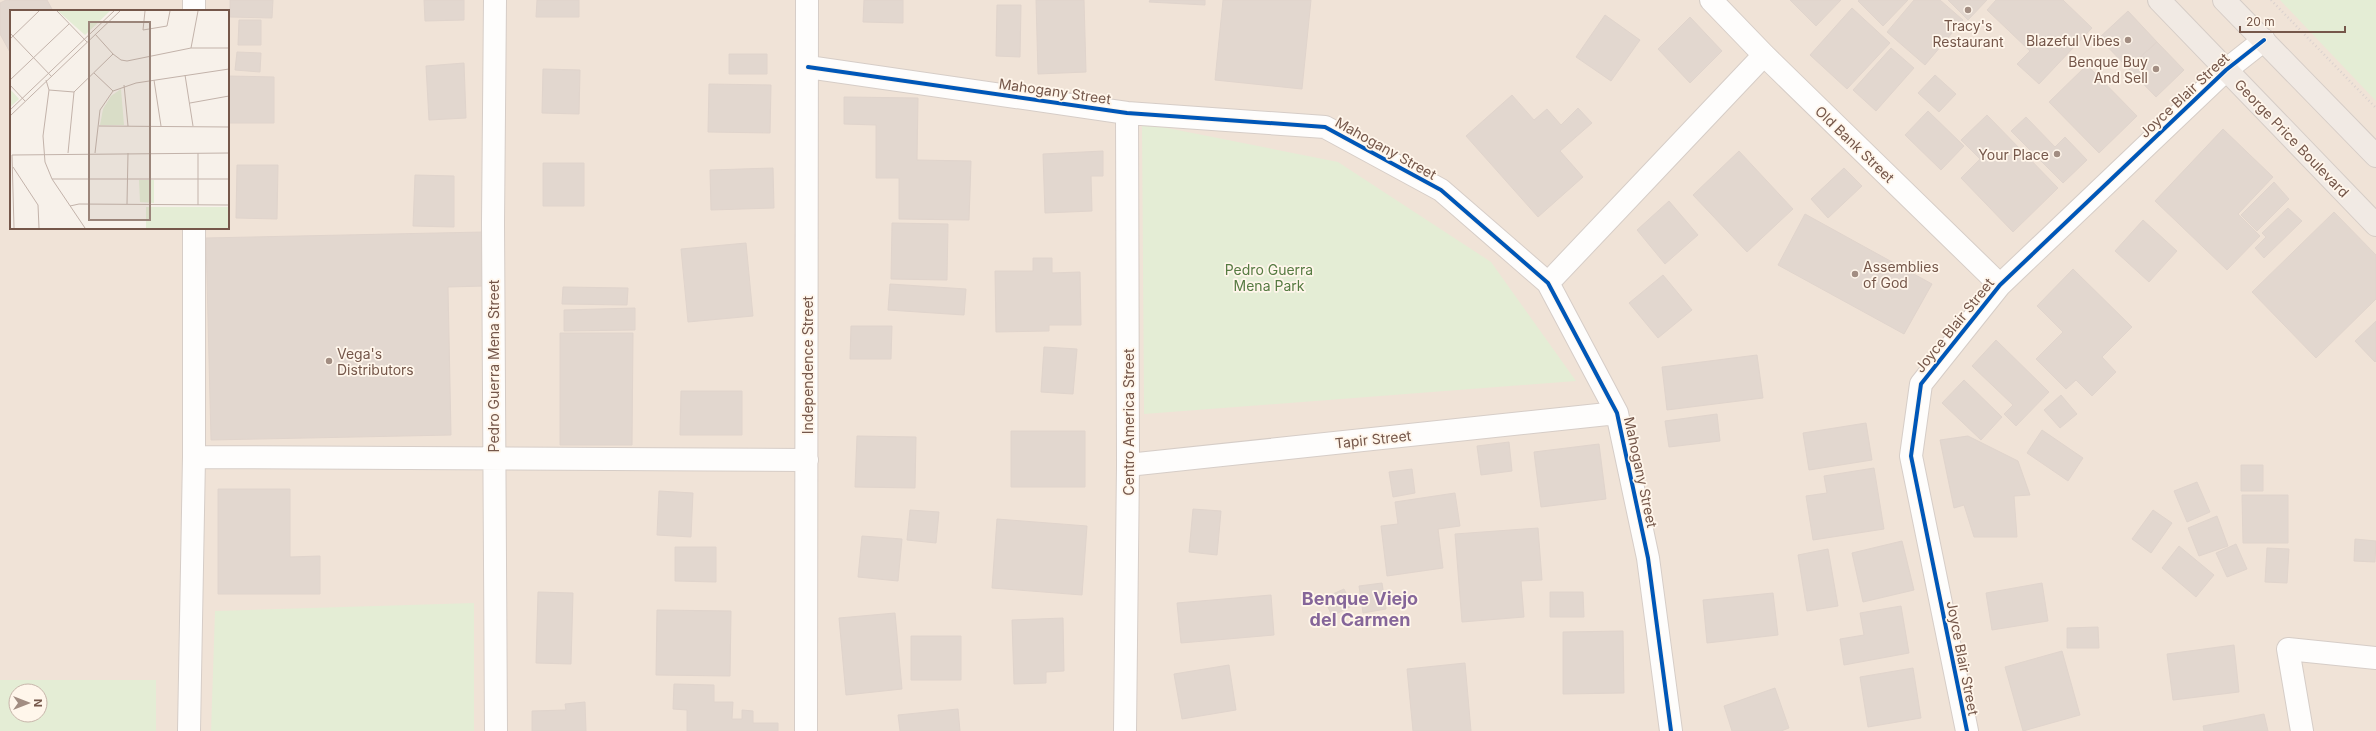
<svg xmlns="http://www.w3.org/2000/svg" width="2376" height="731" font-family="Inter,sans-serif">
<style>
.residential{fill:#f0e3d7;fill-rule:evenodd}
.green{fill:#e4edd5;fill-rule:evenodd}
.building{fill:#e2d7cf;stroke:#e0d4cc}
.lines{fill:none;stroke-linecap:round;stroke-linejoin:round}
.minor-casing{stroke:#d6cdc7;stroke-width:24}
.trunk-casing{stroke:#d5ccc6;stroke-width:24}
.path{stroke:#dad1ce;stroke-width:2.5;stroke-dasharray:1 3;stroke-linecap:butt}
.minor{stroke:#fefdfc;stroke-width:22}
.trunk{stroke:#f1eae4;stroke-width:22}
.cycleway-casing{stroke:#fff6eb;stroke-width:6}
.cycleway{stroke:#0057b8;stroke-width:4}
.poi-dot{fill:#a28d82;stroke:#fff6eb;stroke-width:1.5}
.labels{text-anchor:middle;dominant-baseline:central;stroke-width:3.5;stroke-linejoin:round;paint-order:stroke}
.poi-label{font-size:14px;fill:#75574a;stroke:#fff6eb;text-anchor:end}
.street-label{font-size:14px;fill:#75574a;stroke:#fff6eb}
.park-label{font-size:14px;fill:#567b42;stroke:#fff6eb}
.district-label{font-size:18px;font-weight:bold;fill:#856699;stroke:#fff6eb}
.inset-road{fill:none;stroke:#c3b3aa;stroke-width:1}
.view{fill:#9b857a;fill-opacity:0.15;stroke:#9b857a;stroke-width:2}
.inset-edge{fill:none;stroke:#75574a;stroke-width:2}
</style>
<rect width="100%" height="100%" fill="#f7f1ea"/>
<path class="residential" d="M0 0H2376V731H0ZM11 11H228V228H11ZM16 691H40V715H16Z"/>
<path class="green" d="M2280 0H2376V101Z
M1142 123 1338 162 1491 262 1576 381 1144 414Z
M474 603V731H211L215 611Z
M0 680H156V731H0ZM16 691H40V715H16Z"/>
<path class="building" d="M6 0H47L53 11H11V54L0 34V3Z
M230 0H273L272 18 230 17Z
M424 0H464V20L425 21Z
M537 0H579V17H536Z
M864 0H903V23L863 22Z
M1036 0H1084L1086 72 1038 74Z
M1150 0H1205V5L1149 2Z
M1223 0H1311L1302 89 1215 80Z
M1790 0H1841L1816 26Z
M1859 0H1908L1883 26 1858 1Z
M1914 0H1940L1963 20 1925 65 1887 32Z
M1948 0H1987L1968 20Z
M1996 0H2063L2092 28 2039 84 2017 64 2030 51 1987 10Z
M997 5H1021L1020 57 996 56Z
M1852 8 1890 43 1847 89 1810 55Z
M2128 11 2157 42 2128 68 2099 38Z
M1605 15 1640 40 1611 81 1576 57Z
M1690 17 1722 51 1690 83 1658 49Z
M239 20H261V45H238Z
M2157 42 2184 70 2156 97 2128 68Z
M1891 48 1914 68 1876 111 1853 90Z
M237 52 261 53 260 72 235 70Z
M729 54H767V74H729Z
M464 63 466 118 429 120 426 66Z
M2087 65 2137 116 2099 153 2049 102Z
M543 69 580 70 579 114 542 113Z
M1935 75 1956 94 1939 112 1918 93Z
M229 76 274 77V123H229Z
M709 84 771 85 770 133 708 132Z
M1512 95 1534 120 1547 109 1561 125 1578 108 1592 123 1560 151 1583 177 1538 217 1466 136Z
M844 97 918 98 917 160 971 161 969 220 899 219V178H876V125L844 124Z
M1928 111 1964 146 1941 170 1905 135Z
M1987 115 2058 188 2013 232 1961 178 1980 159 1961 140Z
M2026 117 2055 147 2065 137 2087 160 2063 183 2011 131Z
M2223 129 2273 177 2238 214 2260 236 2227 270 2155 201Z
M1103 151V176H1091L1092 211 1045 213 1043 154Z
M1739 151 1793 209 1747 252 1693 195Z
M543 163H584V206H543Z
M237 165H278L277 219 236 218Z
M773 168 774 208 711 210 710 170Z
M1844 168 1862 186 1828 218 1811 199Z
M415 175 454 176V227L413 226Z
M2274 182 2289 199 2257 231 2241 215Z
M1669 201 1698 235 1665 264 1637 230Z
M2288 208 2302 221 2264 258 2255 248 2266 237 2262 233Z
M2334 212 2376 255V299L2316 358 2252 292Z
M1805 214 1932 284 1904 334 1778 265Z
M2143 220 2177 251 2149 282 2115 251Z
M892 223 948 224 947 280 891 279Z
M483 232 484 286 448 287 451 435 211 440 206 238Z
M746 243 753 316 688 322 681 249Z
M1033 258H1052V273L1080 272 1081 325H1049V331L996 332 995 271H1033Z
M2073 269 2132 327 2102 357 2116 372 2092 396 2076 380 2066 389 2036 359 2063 332 2037 306Z
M1663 275 1692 310 1658 338 1629 303Z
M890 284 966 289 964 315 888 310Z
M563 287 628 288 627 305 562 304Z
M635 308V330L564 331V310Z
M2376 321V361L2375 362 2355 341Z
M851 326H892L891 359H850Z
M560 333H633L632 445H560Z
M1996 340 2049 392 2016 426 2004 414 2013 405 1972 366Z
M1044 347 1077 349 1073 394 1041 392Z
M1757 355 1763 398 1667 410 1662 367Z
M1964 380 2002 417 1981 440 1942 403Z
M681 391H742V435H680Z
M2061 395 2077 414 2060 428 2044 410Z
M1717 414 1720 441 1669 447 1665 421Z
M1866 423 1872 460 1809 470 1803 433Z
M2042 430 2083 458 2068 481 2027 453Z
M1011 431H1085V487H1011Z
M857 436 916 437 915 488 855 487Z
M1968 436 2018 461 2030 495 2014 496 2017 537H1974L1964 505 1954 508 1940 440Z
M1509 442 1512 471 1481 475 1477 446Z
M1599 444 1606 499 1541 507 1534 452Z
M2241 465H2263V491H2241Z
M1874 468 1884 529 1813 540 1806 496 1827 493 1824 476Z
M1412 469 1415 493 1393 497 1389 472Z
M2197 482 2210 512 2187 522 2174 491Z
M218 489H290V557L320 556V594H218Z
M659 491 693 493 691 537 657 535Z
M1455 493 1460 526 1438 529 1443 568 1387 576 1381 526 1398 524 1395 502Z
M2242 495H2288V543H2243Z
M1193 509 1221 511 1217 555 1189 552Z
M910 510 939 512 936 543 907 540Z
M2153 510 2172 523 2151 553 2132 539Z
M2217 516 2228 546 2199 556 2188 528Z
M997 519 1087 526 1082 595 992 588Z
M1538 528 1542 580 1521 581 1524 617 1462 622 1455 534Z
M862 536 902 539 898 581 858 577Z
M2355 539 2376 541 2375 562 2354 561Z
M1902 541 1914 590 1863 602 1852 553Z
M2236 544 2247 569 2227 577 2216 553Z
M2179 546 2214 575 2196 597 2162 568Z
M675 547H716V582L675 581Z
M2267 548 2289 549 2287 583 2265 582Z
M1828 549 1838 606 1807 611 1798 555Z
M1382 583 1386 609 1363 613 1359 586Z
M2042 583 2048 621 1992 630 1986 593Z
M1344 589 1352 606 1332 616 1324 598Z
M538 592 573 593 571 664 536 663Z
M1550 592H1583L1584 617H1550Z
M1773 593 1778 635 1707 643 1703 600Z
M1271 595 1274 635 1181 643 1177 603Z
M1901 606 1909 653 1844 665 1840 639 1864 635 1860 613Z
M657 610 731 611 730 676 656 675Z
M895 613 902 689 846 695 839 618Z
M1063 618 1064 671 1046 672V683L1014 684 1012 620Z
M2098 627 2099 648H2067V628Z
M1623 631 1624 693 1563 694V632Z
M911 636H961V680H911Z
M2234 645 2239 692 2173 700 2167 654Z
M2062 651 2080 715 2023 731 2005 667Z
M1465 663 1471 731H1413L1407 669Z
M1229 665 1236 710 1182 719 1174 674Z
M1913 668 1921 718 1868 727 1860 677Z
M674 684 714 685V702H733L732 719H742V710L753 711V723H778V731H687V710L673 709Z
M1775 688 1789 728 1781 731H1732L1724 706Z
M585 702 586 731H532V711L566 710 565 704Z
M958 709 960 731H900L898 715Z
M2264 714 2268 731H2204L2203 726Z"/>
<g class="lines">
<defs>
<path id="minor" d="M194 0V11
M495 0 493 223 496 731
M1711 0 1764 55 2000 285
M808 67 1127 113 1325 127 1441 190 1548 283 1617 413 1648 558 1671 731
M1548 283 1764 55
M194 457 807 460
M1128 465 1617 413
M189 731 194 457V228
M806 731 807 0
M1125 731 1128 465 1127 113
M1967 731 1911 456 1921 384 2000 285 2226 70 2264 40
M2302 731 2288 649 2376 658"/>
<path id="trunk" d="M2159 0 2376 225
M2224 0 2376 156"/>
</defs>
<use href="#minor" class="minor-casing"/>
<use href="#trunk" class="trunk-casing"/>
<path class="path" d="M2271 0 2376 108"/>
<use href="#minor" class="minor"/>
<use href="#trunk" class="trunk"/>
<defs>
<path id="cycleway" d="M808 67 1127 113 1325 127 1441 190 1548 283 1617 413 1648 558 1671 731
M1967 731 1911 456 1921 384 2000 285 2226 70 2264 40"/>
</defs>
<use href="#cycleway" class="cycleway-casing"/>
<use href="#cycleway" class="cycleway"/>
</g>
<g class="poi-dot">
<circle cx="1968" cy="10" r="4"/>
<circle cx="2128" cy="40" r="4"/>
<circle cx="2156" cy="69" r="4"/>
<circle cx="2057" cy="154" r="4"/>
<circle cx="1855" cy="274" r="4"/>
<circle cx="329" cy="361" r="4"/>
</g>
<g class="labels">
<g class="poi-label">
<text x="1968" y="25" text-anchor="middle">Tracy's<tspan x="1968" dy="16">Restaurant</tspan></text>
<text x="2120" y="40">Blazeful Vibes</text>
<text x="2148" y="61">Benque Buy<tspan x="2148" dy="16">And Sell</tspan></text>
<text x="2049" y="154">Your Place</text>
<text x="1863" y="266" text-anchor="start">Assemblies<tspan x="1863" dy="16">of God</tspan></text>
<text x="337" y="353" text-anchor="start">Vega's<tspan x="337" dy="16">Distributors</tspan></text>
</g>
<g class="street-label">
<text transform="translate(1055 91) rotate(8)">Mahogany Street</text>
<text transform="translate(2184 95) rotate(-43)">Joyce Blair Street</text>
<text transform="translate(2292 138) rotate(46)">George Price Boulevard</text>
<text transform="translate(1855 144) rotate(44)">Old Bank Street</text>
<text transform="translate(1386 148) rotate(29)">Mahogany Street</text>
<text transform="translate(1954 325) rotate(-51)">Joyce Blair Street</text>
<text transform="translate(807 365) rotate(-90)">Independence Street</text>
<text transform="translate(493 366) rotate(-90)">Pedro Guerra Mena Street</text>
<text transform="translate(1128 422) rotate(-90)">Centro America Street</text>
<text transform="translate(1373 439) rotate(-6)">Tapir Street</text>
<text transform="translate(1641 472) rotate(78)">Mahogany Street</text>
<text transform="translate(1963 658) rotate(79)">Joyce Blair Street</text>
</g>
<g class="park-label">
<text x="1269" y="269">Pedro Guerra<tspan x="1269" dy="16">Mena Park</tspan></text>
</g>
<g class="district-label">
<text x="1360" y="598">Benque Viejo<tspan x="1360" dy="21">del Carmen</tspan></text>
</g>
</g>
<g transform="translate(10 10)">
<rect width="219" height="219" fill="#f7f1ea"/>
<path d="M48 1H100L75 25ZM0 79 9 89 0 97ZM111 79 114 115H90L93 99 101 86ZM129 170H144V193L130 192ZM136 197H219V218H136Z" fill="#e4edd5"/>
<path class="inset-road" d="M47 1 77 32M135 1 133 20 157 16 160 1M0 23 42 67M85 24 103 44 111 50 117 51 181 38H219M0 29 29 1M181 38 188 1M84 63 103 81M175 65 183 116M0 70 59 14M36 70 39 80 33 126 35 152 42 169 75 218M144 70 151 116M0 75 15 91M114 75 118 116M39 80 64 82 103 44M180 93 219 86M0 100 104 1M0 106 110 1M89 116 219 117M58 143 64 82M85 143 90 100 103 81 126 73 219 59M188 143V195M3 157 28 195 29 218M42 169H219M117 194 118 143M60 196 69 194 219 195M4 218 2 145 219 143"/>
<path class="view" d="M79 12H140V210H79Z"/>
<rect width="219" height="219" class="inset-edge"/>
</g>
<g transform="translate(28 703) rotate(90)"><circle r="19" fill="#fff6eb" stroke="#c8b6ab"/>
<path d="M0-3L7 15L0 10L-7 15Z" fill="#a28d82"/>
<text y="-6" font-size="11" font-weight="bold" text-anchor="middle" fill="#75574a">N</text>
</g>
<path d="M2240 26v6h105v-6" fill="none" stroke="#75574a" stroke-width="2"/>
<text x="2246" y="26" font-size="12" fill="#75574a" stroke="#fff6eb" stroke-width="3" paint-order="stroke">20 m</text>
</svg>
